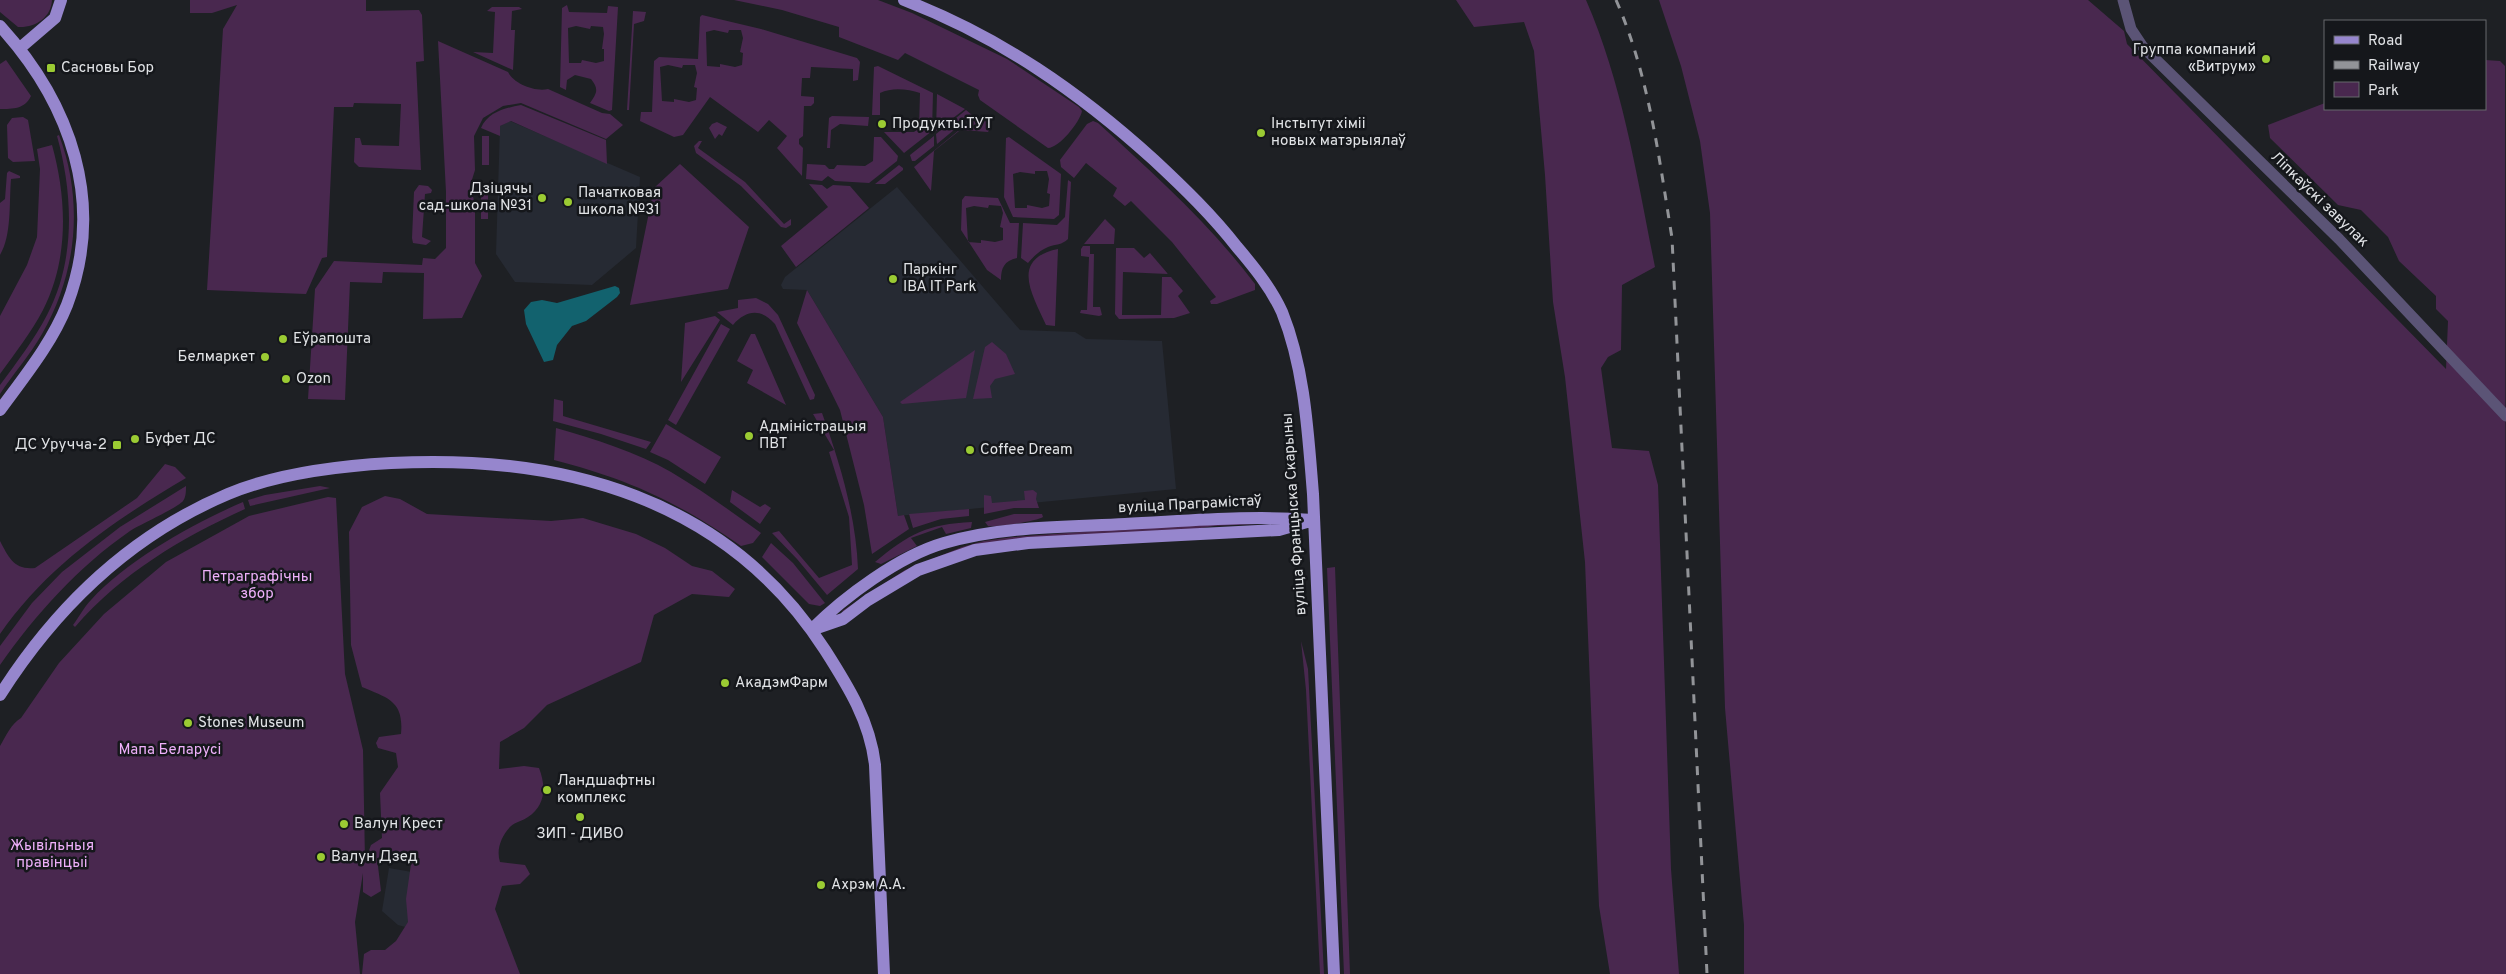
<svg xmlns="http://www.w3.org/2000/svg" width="2506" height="974" font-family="Overpass,sans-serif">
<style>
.built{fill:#262a33}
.green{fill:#49284f;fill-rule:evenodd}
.water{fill:#12626e}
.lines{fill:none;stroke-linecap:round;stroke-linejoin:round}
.minor{stroke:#5b5476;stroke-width:11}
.major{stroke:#9686cd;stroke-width:12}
.rail{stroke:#929498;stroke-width:3;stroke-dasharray:9 9;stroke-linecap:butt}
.poi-dot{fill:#9bcb33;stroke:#15171b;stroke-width:2}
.labels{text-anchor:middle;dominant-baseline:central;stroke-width:5;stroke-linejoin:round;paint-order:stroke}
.poi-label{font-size:15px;fill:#e1e3e6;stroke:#15171b;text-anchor:start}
.street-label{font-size:15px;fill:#e1e3e6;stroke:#15171b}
.park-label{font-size:15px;fill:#efb0fb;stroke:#15171b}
</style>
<rect width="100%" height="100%" fill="#1e2024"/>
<path class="built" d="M510 121 640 177 636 248 592 285 515 282 496 254 500 126Z
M897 187 1020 330 1075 332 1086 339 1162 341 1176 489 898 516 883 417 807 290 783 289 781 285 785 277Z
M389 868 446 878 424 932 398 925 382 911Z"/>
<path class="green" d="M0 0H52C51 18 35 28 18 27L0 12Z
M190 0H366V11L419 10 422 15 424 61 416 62 421 170 359 167 354 162 355 138H360L362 145 399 146 401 104 354 103 353 107H334L327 257 322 258 306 294 207 290 223 29 237 5 212 13H190Z
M734 0H878L912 13 1007 59 1079 107 1082 111C1080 122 1059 148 1048 148L980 100 978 95 979 90 905 53 898 60 839 37V27L782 10Z
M1456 0H1586C1623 85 1637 177 1655 267L1622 285 1621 350 1608 357 1601 368 1612 448 1649 451 1658 485 1671 869 1679 974H1610L1599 906 1585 562 1565 377 1553 302 1545 175 1534 51 1524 22 1474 27Z
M1659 0H2088L2124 31 2127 44 2446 369 2448 321 2436 309V296L2399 261 2388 237 2361 210 2338 205 2270 138 2268 125 2325 103V109H2485V60L2500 61 2505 66 2506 974H1744V925L1725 708 1710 213 1700 141 1681 66Z
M567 5 569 12 607 13 608 6 618 7 612 110 609 111 590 103C597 93 599 89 591 79L575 75 567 80 566 90 560 87 562 8ZM576 26 590 29 591 26 603 27 604 34 602 49H604V61L596 63 582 60 581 63H569L568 28Z
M492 7H519L522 9 512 11 511 30H515L513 70 473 52 493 53 495 12 487 11Z
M633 11 646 12 644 21 634 24 629 110H627Z
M702 15 761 29 857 58 860 62 858 80 853 81V69L811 67 810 78H802L801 96 814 97V103L811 106H804L803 136 799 139V144L803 148 802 176 777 148 787 136 769 120 758 132 710 97 683 135 674 137 640 121 641 112H652L654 61 659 57 698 59 700 17ZM714 30 728 33 729 30H741L743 38 740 52 743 53 742 65 735 67 720 64V67L707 66 706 32ZM668 65 682 68 683 65H695L697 73 694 87 697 88 696 100 689 102 674 99V102L662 101 660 67Z
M438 41 508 72C514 84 535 92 548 89L602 113 610 114 623 125 606 139 521 103 503 106 483 118 474 136 475 170 470 186 475 204V263L482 276 462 318 423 319 424 273 383 272 382 283 350 282 345 400 308 399 315 289 334 261 422 265 423 258 435 259 446 248V192Z
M6 60 31 96C25 109 13 109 0 109V64Z
M878 66 933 93 932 131 904 153 884 132H914L919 128 920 93C908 89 892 87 880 93V115H872L874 67Z
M937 94 965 109 936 131Z
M521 105 606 140 607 164 511 121 500 126V136L481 128C488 112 505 108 521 105Z
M966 110 972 115 937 144 936 134Z
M832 116 869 117 868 126 840 124 831 130 830 148H827L829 118Z
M23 117 28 120 35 161 13 162 8 158 7 125 12 118Z
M978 117 992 125 988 132 962 130Z
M1093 121 1098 123C1155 175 1208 222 1255 284V290L1217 304H1211L1210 301 1216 297 1172 242 1131 201 1125 206 1113 196 1117 188 1086 163 1074 178 1061 167 1060 160 1087 124Z
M717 122 727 127 722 136 719 134 715 139 709 128 712 124Z
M958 131H959L934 151 931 191 914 167Z
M59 135C84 201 77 273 42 334 30 355 13 374 0 394V385C17 362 34 340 47 315 76 260 73 194 57 136Z
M482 136H489V165H482Z
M934 136V146L915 161H912L910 155Z
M874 137H881L898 156 897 161 869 183 835 181 828 176 822 181 806 179 807 164 825 165 829 169H834L837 165 865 166 873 161Z
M1009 137 1061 174 1059 215 1054 219 1013 217 1004 197 1006 138ZM1035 171H1047L1049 179 1047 193 1050 194 1049 206 1042 208 1027 205V208H1015L1013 174 1020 172 1035 174Z
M699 141H702L698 148 745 182 784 224 791 219V225L786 228 781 227 741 186 696 153 694 146Z
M52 145C67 199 69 259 43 310 31 333 15 353 0 374V316L27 265 37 237 40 169 37 149Z
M680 164 749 227 728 289 630 305 654 188Z
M899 165 903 168V170L885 184H875Z
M9 171 20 176V178L11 179C9 202 12 235 0 255V203L5 199 7 173Z
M1068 180 1071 182 1068 239C1062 245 1056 244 1048 247 1039 251 1034 256 1028 263L1021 258 1023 223 1057 225 1065 217Z
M809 184 822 185 827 189 833 185 850 186 869 208 796 267 781 246 828 207Z
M419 185 428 186 432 190 431 193 425 194 422 237 431 241 426 245 413 243 412 238 414 192Z
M481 191H488V219H481Z
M965 196 998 198 1010 223H1019L1017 258C1004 261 1001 268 1001 280L987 270 961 230 962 200ZM989 205 1001 206 1003 213 1000 227 1003 228V240L995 242 981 240V243L968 242 966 208 974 206 988 208Z
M1105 219 1115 229 1114 244H1084Z
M1083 246H1090V254H1094L1093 307H1100L1102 315 1099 316 1080 313 1081 310H1087L1089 257 1081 256V249Z
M1116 248H1134L1144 258 1150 253 1168 274 1123 272 1122 315H1161L1162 277H1171L1183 291 1178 296 1190 313 1174 318 1119 319 1115 314Z
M1058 249 1055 326 1046 325C1033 296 1009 259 1058 249Z
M807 290 883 417 898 516 904 515 909 529 872 554 864 505 840 410 797 323Z
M756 298 768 304 778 315 815 395 814 399 810 400 775 324C761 308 746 310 733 325L717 312 738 308V300Z
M715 316 720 320 681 382 685 323Z
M721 324 730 329 676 425 668 420Z
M751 334H755L786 405 747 383 753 370 737 361Z
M992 342 1006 354 1015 374 995 379 990 386 992 398 973 399 985 347Z
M975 350 966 398 902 404 900 402Z
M554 399 563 401V416L651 442 646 449 601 434 553 421Z
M822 413C840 463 856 516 858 569L827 595 797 559 772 533 779 531 819 578 852 565 849 517 829 452 834 450 813 414Z
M666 424 721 457 705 484 668 460 650 452Z
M556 428C595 439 636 452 671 472 703 491 732 512 761 533L753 543 741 546C678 502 628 479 554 460Z
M165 464 175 467 186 478C115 520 48 565 0 634V541C9 558 14 570 35 568L137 498Z
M186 486C186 491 186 497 183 501 177 508 141 524 130 531 78 567 36 614 0 665V646L32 603 62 572 120 527Z
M320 486 330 488 250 506 248 500 265 495Z
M732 490 760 507 765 504 771 508 760 524 730 502Z
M1033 490 1037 493 1036 499 1039 508H1014L984 514V495L991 496 992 503 1025 500 1024 491Z
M385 496 400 499 427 514 551 521 583 518 636 534 665 548 692 566 712 571 735 589 729 597 692 594 654 615 641 662 547 705 524 728 500 742 499 769 524 766 539 768C546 786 546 805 528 817 523 821 515 822 511 826 501 836 496 850 500 862L525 865 530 874 520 884 502 886 495 909 520 974H362L364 954 371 950H385L396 941 408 922 406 899 411 864 407 856 393 860 377 858 381 891 371 897 363 892V873L355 922 360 974H0V746C6 736 11 724 21 718L59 663 104 614 166 562 249 516 328 497 336 498 345 674 363 750 365 861 371 845 382 838 380 793 398 767 396 753 378 748 376 743 379 737 401 734C404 701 388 698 362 687L351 645 349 532 362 507Z
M243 502 245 509C181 538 122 573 75 627L73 625C79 617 84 607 91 600 126 561 194 523 243 502Z
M969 509V516L941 519 913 528 909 514Z
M1014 514H1042L1043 517C1038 521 993 528 988 526L985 522Z
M972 522 971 528 946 534 942 527 911 538 917 546 881 564 875 562C909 534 927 524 972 522Z
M1277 523 1214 526 1189 530 985 543 844 613 842 611 905 570 962 547 984 541 1013 537 1189 524Z
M771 543 793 563 825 603 820 606 809 604 762 557Z
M1335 567 1350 974H1344L1327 568Z
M1301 641 1308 669 1324 974H1320L1306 690Z"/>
<path class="water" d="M615 286 619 288 620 293 617 297 586 321 572 326 557 345 553 360 544 362 526 324 524 310 531 302 542 300 557 303Z"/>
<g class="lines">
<path class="minor" d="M2123 0 2131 29 2143 47 2339 239 2506 416"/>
<path class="major" d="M904 0C1000 37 1079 92 1154 160 1184 188 1212 215 1237 247 1254 267 1271 288 1282 312 1305 369 1308 434 1313 494L1334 974
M0 26C71 104 106 203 67 305 52 343 24 377 0 410
M20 48 55 18 61 0
M812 629C844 597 899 556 944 543 1001 526 1065 527 1125 524 1188 521 1251 515 1314 520
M814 629 843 619 868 600 918 570 975 550 1028 543 1279 530 1307 522
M0 695C56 607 131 535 228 494 278 473 338 466 391 463 563 454 727 498 825 650 848 686 870 721 875 765L884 974"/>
<path class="rail" d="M1616 0C1649 75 1659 158 1672 238L1707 974"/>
</g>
<g class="poi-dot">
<circle cx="2266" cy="59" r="5"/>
<rect x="46" y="63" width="10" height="10" rx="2.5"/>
<circle cx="882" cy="124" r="5"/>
<circle cx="1261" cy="133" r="5"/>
<circle cx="542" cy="198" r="5"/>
<circle cx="568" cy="202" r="5"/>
<circle cx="893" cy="279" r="5"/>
<circle cx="283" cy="339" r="5"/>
<circle cx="265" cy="357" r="5"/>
<circle cx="286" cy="379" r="5"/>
<circle cx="749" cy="436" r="5"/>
<circle cx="135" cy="439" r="5"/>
<rect x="112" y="440" width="10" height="10" rx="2.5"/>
<circle cx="970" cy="450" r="5"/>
<circle cx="725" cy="683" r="5"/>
<circle cx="188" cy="723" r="5"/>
<circle cx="547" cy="790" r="5"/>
<circle cx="580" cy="817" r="5"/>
<circle cx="344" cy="824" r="5"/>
<circle cx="321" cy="857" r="5"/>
<circle cx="821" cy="885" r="5"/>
</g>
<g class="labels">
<g class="poi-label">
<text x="2256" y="50" text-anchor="end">Группа компаний<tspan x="2256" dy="17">«Витрум»</tspan></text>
<text x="61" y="68">Сасновы Бор</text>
<text x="892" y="124">Продукты.ТУТ</text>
<text x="1271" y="124">Інстытут хіміі<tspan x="1271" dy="17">новых матэрыялаў</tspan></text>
<text x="532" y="189" text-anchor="end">Дзіцячы<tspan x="532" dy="17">сад-школа №31</tspan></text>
<text x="578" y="193">Пачатковая<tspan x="578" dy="17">школа №31</tspan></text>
<text x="903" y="270">Паркінг<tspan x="903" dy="17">IBA IT Park</tspan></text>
<text x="293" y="339">Еўрапошта</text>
<text x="255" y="357" text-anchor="end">Белмаркет</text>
<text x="296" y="379">Ozon</text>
<text x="759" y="427">Адміністрацыя<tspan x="759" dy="17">ПВТ</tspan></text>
<text x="145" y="439">Буфет ДС</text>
<text x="107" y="445" text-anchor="end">ДС Уручча-2</text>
<text x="980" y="450">Coffee Dream</text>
<text x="735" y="683">АкадэмФарм</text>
<text x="198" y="723">Stones Museum</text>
<text x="557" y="781">Ландшафтны<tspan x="557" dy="17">комплекс</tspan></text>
<text x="354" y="824">Валун Крест</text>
<text x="580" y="834" text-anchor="middle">ЗИП - ДИВО</text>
<text x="331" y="857">Валун Дзед</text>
<text x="831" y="885">Ахрэм А.А.</text>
</g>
<g class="street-label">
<text transform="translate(2319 200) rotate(44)">Ліпкаўскі завулак</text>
<text transform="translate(1190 505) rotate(-3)">вуліца Праграмістаў</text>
<text transform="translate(1295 514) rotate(-94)">вуліца Францыска Скарыны</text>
</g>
<g class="park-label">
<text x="257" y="577">Петраграфічны<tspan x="257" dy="17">збор</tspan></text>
<text x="170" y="750">Мапа Беларусі</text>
<text x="52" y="846">Жывільныя<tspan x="52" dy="17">правінцыі</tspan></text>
</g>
</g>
<rect x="2324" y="20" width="162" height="90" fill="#15171b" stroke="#67696c"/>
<rect x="2334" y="36" width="25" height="8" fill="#9686cd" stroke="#67696c"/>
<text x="2368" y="45" font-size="15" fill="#e1e3e6">Road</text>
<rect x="2334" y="61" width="25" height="8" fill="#929498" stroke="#67696c"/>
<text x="2368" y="70" font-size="15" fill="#e1e3e6">Railway</text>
<rect x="2334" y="82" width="25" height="15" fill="#49284f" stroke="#67696c"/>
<text x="2368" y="95" font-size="15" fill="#e1e3e6">Park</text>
</svg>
